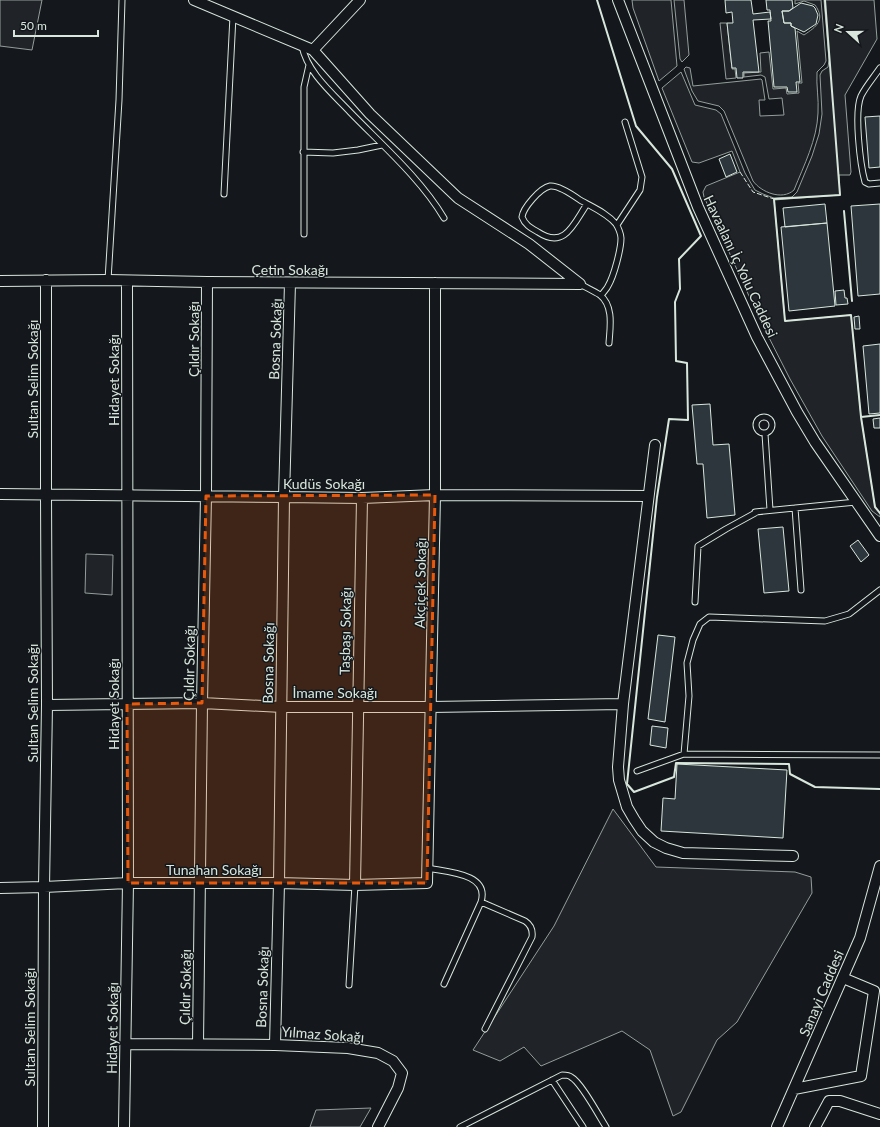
<svg xmlns="http://www.w3.org/2000/svg" width="880" height="1127" font-family="Lato,sans-serif">
<style>
.green{fill:#202428;stroke:#939e99}
.building{fill:#2c363c;stroke:#d8e6dc}
.lines{fill:none;stroke-linecap:round;stroke-linejoin:round}
.service-casing{stroke:#d8e6dc;stroke-width:7}
.minor-casing{stroke:#d8e6dc;stroke-width:12}
.service{stroke:#14181c;stroke-width:5}
.minor{stroke:#14181c;stroke-width:10}
.fence{stroke:#d8e6dc;stroke-width:1;stroke-dasharray:5 2;stroke-linecap:butt}
.wall{stroke:#d8e6dc;stroke-width:2}
.marked{fill:#e8590c;fill-opacity:0.2;stroke:#e8590c;stroke-width:3;stroke-dasharray:8 5;stroke-linejoin:round}
.labels{text-anchor:middle;dominant-baseline:central;stroke-width:3;stroke-linejoin:round;paint-order:stroke}
.street-label{font-size:14px;fill:#d8e6dc;stroke:#14181c}
</style>
<rect width="100%" height="100%" fill="#14181c"/>
<path class="green" d="M0 0H42L32 50 0 46Z
M632 0H671L677 66 659 81 633 8Z
M674 0H684L689 55 682 62 680 59Z
M795 0H821L826 61 824 65 817 72C816 85 819 99 818 113 817 140 804 165 794 190 782 201 761 192 753 181L724 111 719 106 698 101 692 91 684 69 686 67 690 68 693 86 761 79 762 80 765 100H759L760 116 784 115 782 98 769 99 765 77 761 75 744 77V73L761 72 760 53 769 52 773 89 786 88 787 94 799 93 798 83H802L797 31 804 35C816 27 826 20 815 5L804 1 795 4Z
M824 0H874L877 39 845 95 851 172 850 175H839L840 195 774 200 785 321 851 315 861 417 875 507 880 513V517L872 511 822 436 790 379 759 318 704 197 703 192 706 186 740 172 732 151 699 163 692 162 662 88 681 72 695 105 716 110 721 114 745 173 755 190 763 194 774 198 792 197 797 192 812 156 819 134 822 114 820 75 822 71 828 67 829 60Z
M720 23H727L732 69H735L736 78 726 79Z
M86 554 113 555 112 595 85 593Z
M613 809 656 867 795 872 811 877 812 893 737 1022 717 1040 681 1112 673 1116 650 1050 622 1031 541 1066 524 1047 500 1061 473 1050 554 926Z
M371 1108 360 1127H310L316 1110Z"/>
<path class="building" d="M725 0H751L753 14 770 12 771 19 753 20 759 72H743V78H737L736 68H732L727 23H733L732 12 726 13Z
M766 0H792L793 8 789 11H782L784 23H791V26L795 28 800 82H796L797 92H788L787 87H774L768 21H771L770 10H767Z
M801 3 813 6 815 8 818 15 816 24 804 32 791 26V23H784L782 11H789Z
M880 116V167L869 168 865 117Z
M730 154 737 172 726 177 719 159Z
M825 204 827 223 785 227 783 208Z
M880 204V294L858 296 851 206Z
M827 223 835 306 789 311 781 227Z
M844 290 845 298H847L848 304 836 305 835 291Z
M859 316 860 329H855L854 317Z
M880 344V413L869 414 863 346Z
M710 404 713 445 729 444 735 515 707 518 703 464H697L692 405Z
M880 418V428H874L873 419Z
M783 527 789 591 764 593 758 529Z
M858 540 869 555 861 562 850 546Z
M658 635 675 637 665 722 648 719Z
M652 726 668 728 666 748 650 745Z
M677 764 787 770 783 838 661 831 663 798 675 799Z"/>
<g class="lines">
<defs>
<path id="service" d="M302 46C307 72 332 93 350 112 382 145 421 179 444 218
M880 68C874 77 866 86 861 96 854 112 860 164 865 182L869 184 880 183
M303 152 333 153 358 150 382 145
M224 194 233 16
M587 204C574 223 565 250 538 232 531 228 525 225 522 217 523 208 540 188 550 186 559 185 573 195 580 200 592 207 607 213 616 224 618 227 621 234 621 238 621 249 614 276 608 286 607 289 603 292 601 296
M617 225 640 190 642 177 625 122
M304 234V87L309 65
M108 280 119 100 122 0
M580 284C587 288 594 291 600 295 614 306 610 328 609 343
M756 425a8 8 0 1 1 16 0a8 8 0 1 1-16 0Z
M765 434 770 510
M795 508 801 590
M755 512 856 502
M695 602 698 546 726 529 757 512
M684 754 880 755
M637 771 684 754 689 696 687 663 693 640 700 624 709 617 825 621 849 614 880 590
M427 868C446 872 490 873 481 902L444 984
M481 902 525 921C531 925 533 930 532 937L485 1029
M349 985 355 885
M552 1080 583 1127
M460 1127 562 1075C564 1075 569 1075 571 1077 581 1082 599 1116 606 1127"/>
<path id="minor" d="M194 0 313 50 370 114 458 198 529 244 580 284
M618 0 698 207 757 337 797 412 815 442 880 536
M313 50 360 0
M0 281 108 280 207 282 580 284
M655 445 623 704 618 767 619 780 627 807 634 819 642 831 654 842 666 848 683 853 793 856
M0 494 284 497 362 498 435 495 648 496
M47 705 202 703 282 707H431L623 704
M355 885 362 498
M0 888 44 887 128 883H279L355 885 427 883 435 495V283
M126 1044 275 1045 348 1048 378 1053 393 1061 402 1073 398 1088 378 1127
M198 1044 202 703 206 496 207 282
M275 1045 279 883 284 497 290 283
M794 1089 861 1076 874 991 843 978
M43 1127 44 887 47 705 46 494V280
M124 1127 128 883 127 281
M777 1127 860 938 880 866
M815 1127 829 1101H840L880 1114"/>
</defs>
<use href="#service" class="service-casing"/>
<use href="#minor" class="minor-casing"/>
<use href="#service" class="service"/>
<use href="#minor" class="minor"/>
<path class="fence" d="M740 172 753 192 774 199"/>
<path class="wall" d="M597 0 636 126 672 169 701 236 679 259 680 289 675 302 676 361 687 363 688 420 669 419 657 497 627 784 634 792 674 777 676 763 789 764 790 774 815 787 880 789
M825 0 840 195 774 199 785 321 851 315 861 417 875 507 880 513
M844 211 852 301
M861 417 880 415"/>
</g>
<path class="marked" d="M435 495 427 883H128L127 704 202 703 206 496Z"/>
<g class="labels">
<g class="street-label">
<text transform="translate(741 266) rotate(65)">Havaalanı İç Yolu Caddesi</text>
<text x="290" y="269">Çetin Sokağı</text>
<text transform="translate(193 339) rotate(-90)">Çıldır Sokağı</text>
<text transform="translate(275 339) rotate(-88)">Bosna Sokağı</text>
<text transform="translate(32 379) rotate(-90)">Sultan Selim Sokağı</text>
<text transform="translate(113 380) rotate(-90)">Hidayet Sokağı</text>
<text x="324" y="483">Kudüs Sokağı</text>
<text transform="translate(420 583) rotate(-89)">Akçiçek Sokağı</text>
<text transform="translate(345 631) rotate(-89)">Taşbaşı Sokağı</text>
<text transform="translate(189 663) rotate(-89)">Çıldır Sokağı</text>
<text transform="translate(268 663) rotate(-89)">Bosna Sokağı</text>
<text x="335" y="692">İmame Sokağı</text>
<text transform="translate(32 703) rotate(-90)">Sultan Selim Sokağı</text>
<text transform="translate(113 704) rotate(-90)">Hidayet Sokağı</text>
<text x="214" y="869">Tunahan Sokağı</text>
<text transform="translate(185 987) rotate(-89)">Çıldır Sokağı</text>
<text transform="translate(262 987) rotate(-88)">Bosna Sokağı</text>
<text transform="translate(821 993) rotate(-67)">Sanayi Caddesi</text>
<text transform="translate(29 1027) rotate(-90)">Sultan Selim Sokağı</text>
<text transform="translate(112 1028) rotate(-89)">Hidayet Sokağı</text>
<text transform="translate(323 1034) rotate(4)">Yılmaz Sokağı</text>
</g>
</g>
<g transform="translate(848 32) rotate(291)" stroke="#14181c" stroke-width="3" paint-order="stroke">
<path d="M0-3L7 15L0 10L-7 15Z" fill="#d8e6dc"/>
<text y="-6" font-size="11" font-weight="bold" text-anchor="middle" fill="#d8e6dc">N</text>
</g>
<path d="M14 30v6h84v-6" fill="none" stroke="#d8e6dc" stroke-width="2"/>
<text x="20" y="30" font-size="12" fill="#d8e6dc" stroke="#14181c" stroke-width="3" paint-order="stroke">50 m</text>
</svg>
